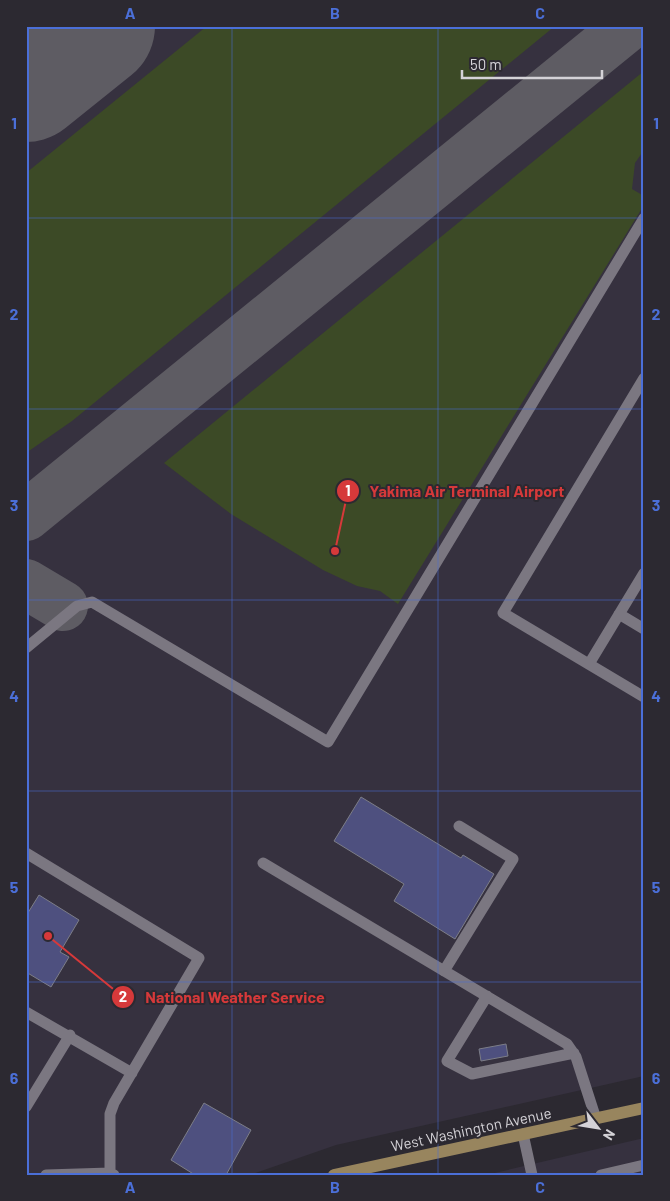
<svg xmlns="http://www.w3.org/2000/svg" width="670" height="1201" font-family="Barlow,sans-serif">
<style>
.built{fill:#36313f}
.green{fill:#3c4a26}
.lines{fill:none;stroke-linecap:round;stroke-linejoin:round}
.taxiway{stroke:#5e5c63;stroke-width:50}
.runway{stroke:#5e5c63;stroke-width:126}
.building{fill:#4e507f;stroke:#7c7d87}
.lane{stroke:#7b7781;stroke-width:11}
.primary{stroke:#98855e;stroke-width:12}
.grid{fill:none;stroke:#4b6fd8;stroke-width:1;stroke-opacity:0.55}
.labels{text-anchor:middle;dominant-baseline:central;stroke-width:4;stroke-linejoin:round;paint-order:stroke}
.street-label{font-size:15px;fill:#d4d2d7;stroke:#2c2931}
.leader{fill:none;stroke:#d6393a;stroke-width:2}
.callout-dot{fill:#d6393a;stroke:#2c2931;stroke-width:2}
.mark-label{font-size:15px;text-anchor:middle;font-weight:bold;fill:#fff}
.callout-label{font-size:16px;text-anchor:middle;font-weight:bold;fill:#d6393a;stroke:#2c2931;stroke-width:4;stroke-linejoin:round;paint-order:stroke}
.neatline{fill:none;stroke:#4b6fd8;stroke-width:2}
.grid-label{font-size:16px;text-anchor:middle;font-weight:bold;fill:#4b6fd8}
</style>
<rect width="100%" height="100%" fill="#2c2931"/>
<path class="built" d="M26 26H644V1076L336 1145 250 1175H26Z
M644 1138V1175H486Z"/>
<path class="green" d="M207 26H555L72 421 26 453V173Z
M644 71V150L635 163 632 189 644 196V205L398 604 380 591 357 586 323 570 231 514 164 463Z"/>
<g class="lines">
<path class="taxiway" d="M26 516 628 26
M26 584 63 606"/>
<path class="runway" d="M26 79 92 26"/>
</g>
<path class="building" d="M361 797 461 858 463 855 494 874 455 939 394 901 404 884 334 841Z
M39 895 79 920 60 952 69 957 51 987 26 972V916Z
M506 1044 508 1056 481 1061 479 1049Z
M204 1103 251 1130 226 1175H195L171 1160Z"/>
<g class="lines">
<path class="lane" d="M644 378 503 613 644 697
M619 614 644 629
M26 648 77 606 92 602 328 742 644 218
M589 664 644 573
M26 853 199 958 114 1103 110 1114V1173
M263 863 567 1044 576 1057 596 1119
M444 971 513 859 459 826
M487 996 447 1061 472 1074 574 1053
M26 1012 132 1073
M26 1107 70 1035
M523 1134 532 1175
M46 1175 110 1173 114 1175
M601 1175 644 1165"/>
<path class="primary" d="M334 1175 644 1108"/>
</g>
<path class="grid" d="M232 26V1175M438 26V1175M26 218H644M26 409H644M26 600H644M26 791H644M26 982H644"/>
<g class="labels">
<g class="street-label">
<text transform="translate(471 1129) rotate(-12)">West Washington Avenue</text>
</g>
</g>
<path class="leader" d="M335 551L348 491M48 936L123 997"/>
<g class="callout-dot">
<circle cx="335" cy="551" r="5"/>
<circle cx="48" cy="936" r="5"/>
<circle cx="348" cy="491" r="12"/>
<circle cx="123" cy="997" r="12"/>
</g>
<g class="mark-label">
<text x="348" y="496">1</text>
<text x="123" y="1002">2</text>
</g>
<g class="callout-label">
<text x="467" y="497">Yakima Air Terminal Airport</text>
<text x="235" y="1003">National Weather Service</text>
</g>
<rect width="670" height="1201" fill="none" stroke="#2c2931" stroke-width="55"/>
<g transform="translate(598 1128) rotate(121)" stroke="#2c2931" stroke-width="4" paint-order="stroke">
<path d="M0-4L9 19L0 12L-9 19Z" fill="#d4d2d7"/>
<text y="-8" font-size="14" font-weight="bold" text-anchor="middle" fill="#d4d2d7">N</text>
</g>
<path d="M462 70v8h140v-8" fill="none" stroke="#d4d2d7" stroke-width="2.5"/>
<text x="470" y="70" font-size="15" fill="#d4d2d7" stroke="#2c2931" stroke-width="4" paint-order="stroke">50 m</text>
<rect x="28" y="28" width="614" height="1146" class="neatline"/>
<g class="grid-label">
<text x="130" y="19">A</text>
<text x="335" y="19">B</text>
<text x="540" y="19">C</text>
<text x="14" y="129">1</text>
<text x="656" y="129">1</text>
<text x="14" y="320">2</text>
<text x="656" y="320">2</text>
<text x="14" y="511">3</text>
<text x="656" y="511">3</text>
<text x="14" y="702">4</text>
<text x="656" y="702">4</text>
<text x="14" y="893">5</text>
<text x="656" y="893">5</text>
<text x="14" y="1084">6</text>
<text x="656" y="1084">6</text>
<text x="130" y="1193">A</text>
<text x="335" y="1193">B</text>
<text x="540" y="1193">C</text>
</g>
</svg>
